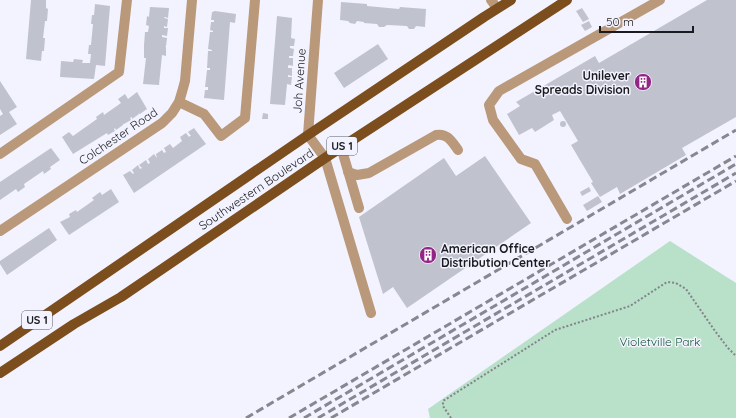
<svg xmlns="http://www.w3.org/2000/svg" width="736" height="418" font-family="Quicksand,sans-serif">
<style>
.green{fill:#b9e0c8}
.building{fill:#c0c2cd}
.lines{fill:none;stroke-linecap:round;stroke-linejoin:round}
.path{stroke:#82838b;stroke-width:2;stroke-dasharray:2 2;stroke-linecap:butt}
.minor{stroke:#ba987a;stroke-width:10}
.major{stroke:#7d4e1d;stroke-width:10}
.rail{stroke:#86878f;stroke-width:3;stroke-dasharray:8 4;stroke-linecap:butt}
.labels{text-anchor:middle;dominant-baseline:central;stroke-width:3;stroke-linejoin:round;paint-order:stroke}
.shield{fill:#f2f3ff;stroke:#5b5c62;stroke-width:1}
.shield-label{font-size:11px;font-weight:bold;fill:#1a1b1f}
.poi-label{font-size:12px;font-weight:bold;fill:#1a1b1f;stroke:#f2f3ff;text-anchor:end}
.street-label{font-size:12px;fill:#1a1b1f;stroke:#f2f3ff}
.park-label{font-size:12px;fill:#195638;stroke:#f2f3ff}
</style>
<rect width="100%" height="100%" fill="#f2f3ff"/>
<path class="green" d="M670 241 736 283V418H430L428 409Z"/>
<path class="building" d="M31 0H46V8L48 9 47 21H45L43 38H45L44 51H42L41 61 26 59Z
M707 0H736V117L682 148 686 155 620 194 617 187 600 197 591 183 593 182 571 145 578 141 560 111 552 115 554 120 535 132 532 128 519 135 507 114 520 106 516 102 595 56 599 63Z
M341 2 367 4V6L399 9 400 7 426 9 425 27 416 26 414 29H409L407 26 387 25 384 27H379L377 24 364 23V22L357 21 355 24 350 23 348 21 340 20Z
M95 4 110 6 105 66 96 65 94 79 60 77 61 61 73 62 74 59 83 60 82 63H90L91 54H88L89 45H91L93 24H91L92 15H94Z
M150 7 169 8 168 18 165 17 164 18 168 19 167 27 164 26V28H168L167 36 162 35V37L167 38 166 46H165L166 47V56L162 55 159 85 143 84 146 58H144V45L145 32H148L149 26 146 25 147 16 149 17Z
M582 8 589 19 583 22 576 11Z
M215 11 236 14 235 23 230 22 224 100 204 98 205 90H208V87H205L207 70H210V68H207L208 51H212V50L208 49 210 32H213V31L210 30 211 22H214V20H211L212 12Z
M277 16 292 18 291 38 295 39 294 46H290V48L294 49 293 56H289V58H293V66L289 65 288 66V68H292V76L288 75V77H292L291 85 287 84 285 105 270 104Z
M589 21 592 27 585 31 581 25Z
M378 44 388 59 344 88 334 73Z
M0 81 17 107 9 112 17 124 0 135V116L3 114 0 109Z
M137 92 147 109 140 114 138 113 139 114 132 119V117L130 118 131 120 124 124H123V125L116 130 115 128 114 129 115 131 108 135 107 133 73 154 62 137 69 132 73 136 97 119 96 117 103 112 104 115 121 103 118 99 125 94 128 99Z
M263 113 268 114V119H262Z
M560 124a3 3 0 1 1 6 0a3 3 0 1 1-6 0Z
M194 128 206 144 134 193 123 175 130 171 133 174 134 173 132 170 138 165 140 169 142 168 139 165 146 160 148 164 150 163 148 159 154 154 157 158 156 154 162 150 164 153 166 152 164 148 170 144 173 148 182 141 180 137 186 133 189 137 190 136H191L188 132Z
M51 148 60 160 50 167 51 169 44 174 43 171 24 184 25 187 18 192 16 189 0 200V182Z
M485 156 531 223 407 308 393 287 383 294 359 217 444 158 456 176Z
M589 187 591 191 582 196 580 192Z
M111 189 119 202 69 235 60 222 70 217 69 214 76 210 77 212 94 200 92 198 100 192 102 195Z
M598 196 602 202 587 211 583 205Z
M49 228 57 240 7 275 0 264V261Z"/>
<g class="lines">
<path class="path" d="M451 418 443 406V401L555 330 630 306 667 282 676 283 686 289 715 331 728 348 736 356"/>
<path class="minor" d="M318 0 308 135 325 158 371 313
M491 0 497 8
M179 102 204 114 221 136 245 118 255 0
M341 147 359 208
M0 154 119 72 127 0
M348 172 357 175 369 173 436 135C448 133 452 142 458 150
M567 219 535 164 521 159 493 120 489 105 499 91 660 0
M0 231 162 123 172 113 179 102 182 92 185 81 192 0"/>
<path class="major" d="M0 346 308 135 484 17 511 0
M0 373 74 324 121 297 325 158 567 0"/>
<path class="rail" d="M246 418 736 130
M289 418 736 156
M304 418 736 164
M318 418 736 173
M331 418 736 181"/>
</g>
<defs>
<symbol id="building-disc" viewBox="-11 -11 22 22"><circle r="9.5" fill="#932586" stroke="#f2f3ff"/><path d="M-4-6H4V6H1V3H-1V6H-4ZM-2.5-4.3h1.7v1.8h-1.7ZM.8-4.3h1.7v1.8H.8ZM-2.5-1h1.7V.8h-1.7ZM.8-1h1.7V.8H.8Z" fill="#fff"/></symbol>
</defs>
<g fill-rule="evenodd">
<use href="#building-disc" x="633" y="72" width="20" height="20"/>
<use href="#building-disc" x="418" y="245" width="20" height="20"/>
</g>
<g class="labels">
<g class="shield">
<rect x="327" y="137" width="30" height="18" rx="3"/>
<rect x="22" y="311" width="30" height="18" rx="3"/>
</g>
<g class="shield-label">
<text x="342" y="146">US 1</text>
<text x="37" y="320">US 1</text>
</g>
<g class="poi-label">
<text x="630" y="75">Unilever<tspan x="630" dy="14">Spreads Division</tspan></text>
<text x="441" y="248" text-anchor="start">American Office<tspan x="441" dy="14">Distribution Center</tspan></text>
</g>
<g class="street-label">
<text transform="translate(299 81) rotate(-86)">Joh Avenue</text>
<text transform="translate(118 136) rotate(-34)">Colchester Road</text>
<text transform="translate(256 189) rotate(-34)">Southwestern Boulevard</text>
</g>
<g class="park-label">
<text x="660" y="341">Violetville Park</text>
</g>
</g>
<path d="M600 26v6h93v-6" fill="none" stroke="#1a1b1f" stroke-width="2"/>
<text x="606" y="26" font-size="12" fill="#1a1b1f" stroke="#f2f3ff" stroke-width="3" paint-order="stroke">50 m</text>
</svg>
